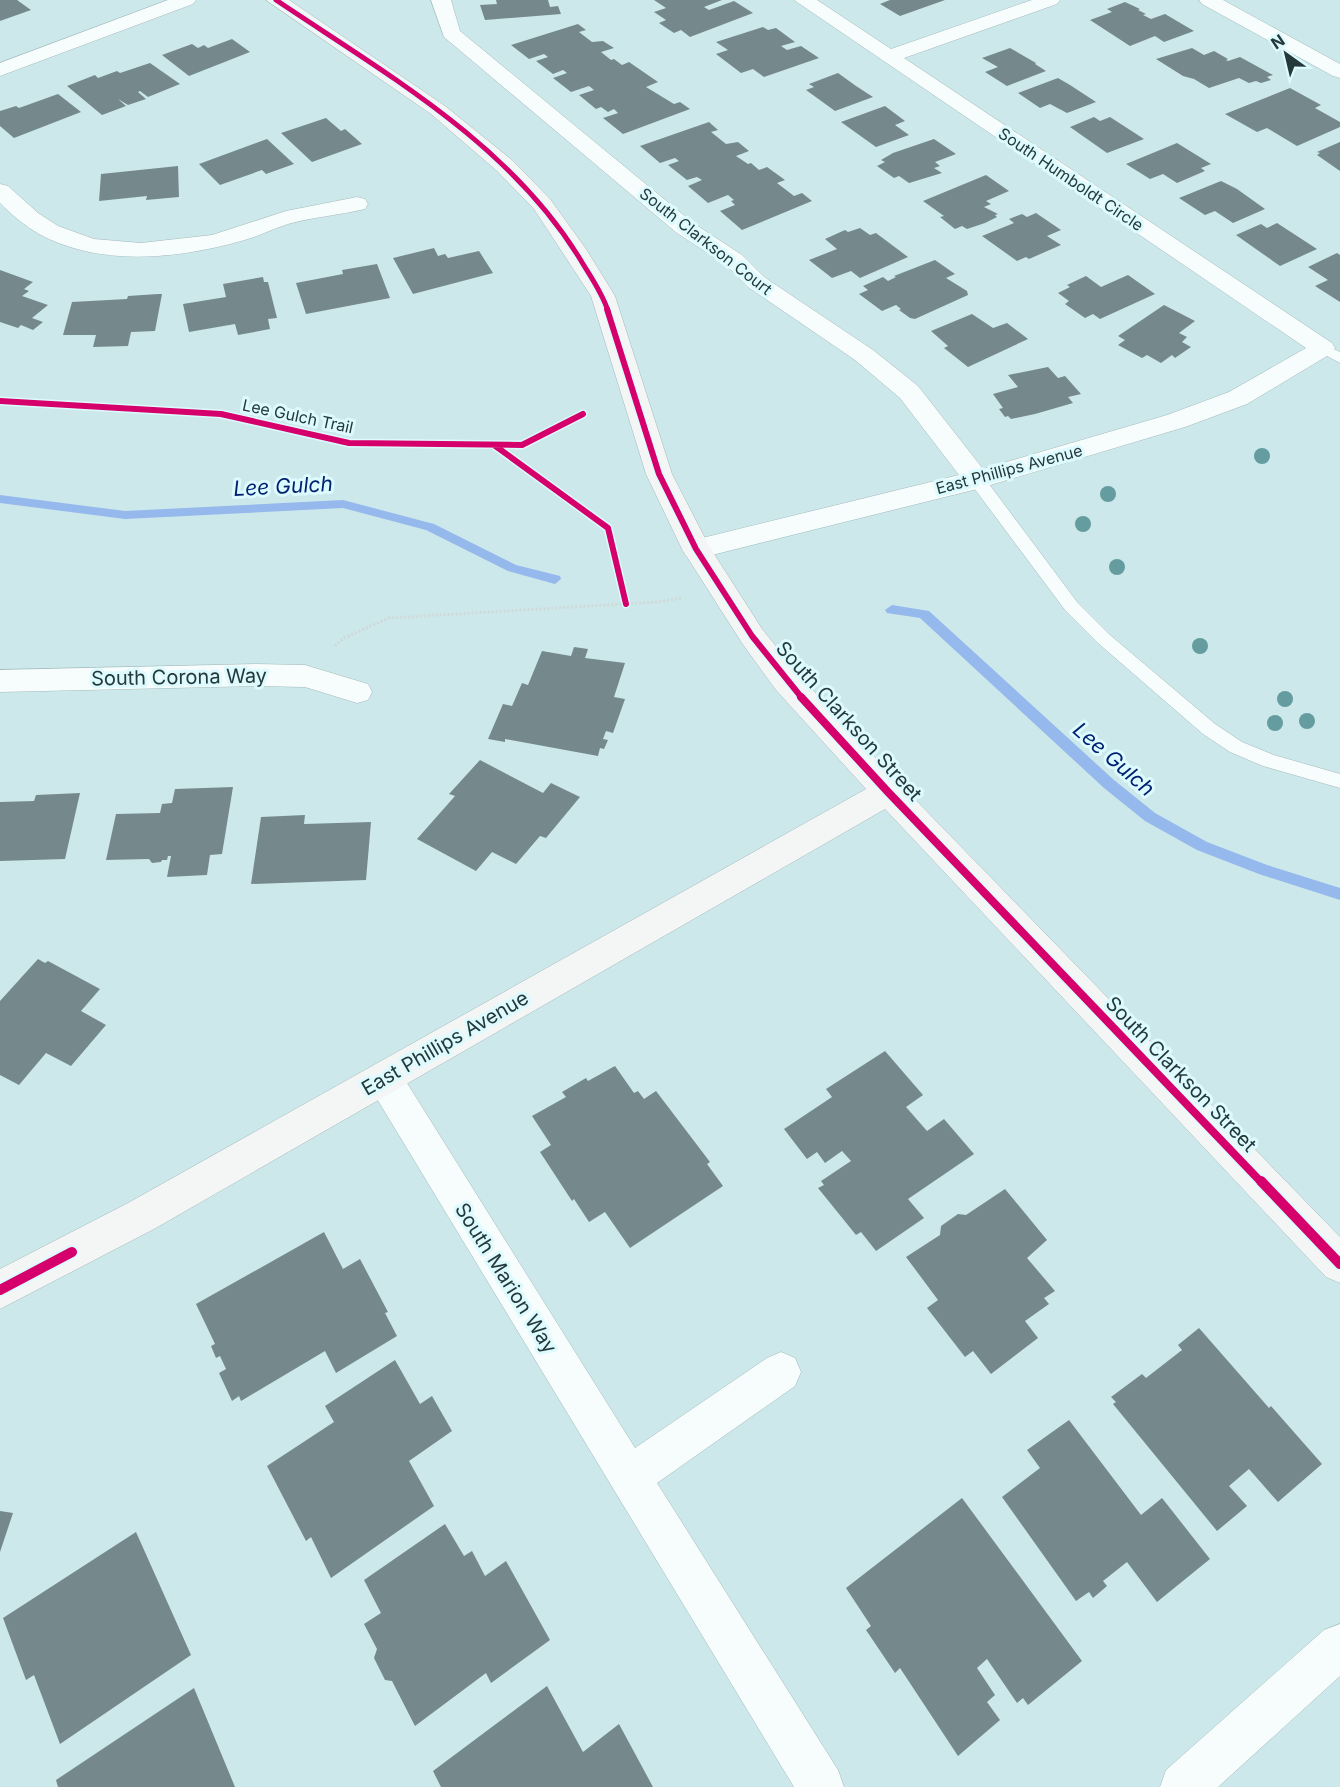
<svg xmlns="http://www.w3.org/2000/svg" width="1340" height="1787" font-family="Inter,sans-serif">
<style>
.lines{fill:none;stroke-linecap:round;stroke-linejoin:round}
.stream{fill:#95b8ed;fill-rule:evenodd}
.building{fill:#75898c}
.lane-casing{stroke:#a4babc;stroke-width:1}
.street-casing{stroke:#a4babc;stroke-width:1}
.secondary-casing{stroke:#a4babc;stroke-width:1}
.path{stroke:#d0d9d9;stroke-width:3;stroke-dasharray:2 2;stroke-linecap:butt}
.lane{fill:#f7fcfc;fill-rule:evenodd}
.street{fill:#f7fcfc;fill-rule:evenodd}
.secondary{fill:#f4f5f5;fill-rule:evenodd}
.cycleway-far3-casing{stroke:#ddfbfe;stroke-width:8}
.cycleway-far2-casing{stroke:#ddfbfe;stroke-width:9}
.cycleway-far1-casing{stroke:#ddfbfe;stroke-width:11}
.cycleway-casing{stroke:#ddfbfe;stroke-width:14}
.cycleway-far3{stroke:#d6006c;stroke-width:5}
.cycleway-far2{stroke:#d6006c;stroke-width:6}
.cycleway-far1{stroke:#d6006c;stroke-width:8}
.cycleway{stroke:#d6006c;stroke-width:10}
.tree{fill:#649ca0}
.labels{text-anchor:middle;dominant-baseline:central;stroke-width:6;stroke-linejoin:round;paint-order:stroke}
.far-street-label{font-size:16px;fill:#25393b;stroke:#ddfbfe}
.street-label{font-size:20px;fill:#25393b;stroke:#ddfbfe}
.water-label{font-size:21px;font-style:italic;fill:#022170;stroke:#ddfbfe}
</style>
<rect width="100%" height="100%" fill="#cce8ea"/>
<g class="lines">
<path class="stream" d="M0 495 125 511 343 500 434 524 516 565 560 576 561 579 555 584 508 571 426 530 343 508 125 519 0 503Z
M892 605 929 611 1114 780 1155 813 1207 842 1267 865 1340 888V900L1259 874 1197 850 1145 821 1104 788 920 618 887 613 885 610Z"/>
</g>
<path class="building" d="M0 0H17L31 10 0 21Z
M496 0H548L550 7 558 6 561 14 485 20 480 5 497 4Z
M654 0H722L704 7 709 10 734 1 753 13 690 37 681 30 674 33 659 23 666 20 654 12 666 8Z
M890 0H945L900 16 880 4Z
M1125 2 1140 9 1138 10 1146 14 1143 15 1151 19 1165 14 1194 31 1164 42 1155 36 1130 46 1090 20 1112 12 1107 9Z
M578 24 586 30 579 32 592 42 603 41 614 48 601 52 611 60 614 59 622 65 629 62 658 82 646 87 674 104 680 102 690 109 623 134 603 118 618 113 614 109 608 112 601 107 596 109 579 95 594 90 589 86 571 92 553 78 567 73 563 70 553 74 536 61 548 57 544 54 529 59 511 45Z
M763 27 768 30 776 28 795 42 781 46 787 50 801 46 819 58 764 77 753 69 741 73 716 54 728 50 716 42Z
M232 39 250 52 189 76 162 55 192 44 198 48 204 45 208 48Z
M1010 48 1036 63 1035 64 1046 71 1007 86 985 72 998 67 982 58Z
M1192 48 1204 55 1214 51 1228 59 1226 60 1228 61 1240 57 1273 75 1267 77 1271 80 1261 83 1256 81 1249 83 1239 78 1209 88 1194 79 1183 76 1156 59Z
M150 63 180 84 148 97 140 91 138 92 146 99 128 105 118 99 126 106 102 115 67 86 95 75 98 78 117 71 120 73Z
M838 73 856 86 873 97 835 111 806 90 814 87 809 84Z
M1058 78 1070 85 1096 102 1067 113 1050 104 1040 108 1018 93Z
M1290 88 1321 105 1315 108 1340 122V127L1297 146 1267 128 1257 132 1225 114Z
M58 94 81 112 14 138 0 126V111L16 106 19 108Z
M885 106 905 121 895 125 909 135 876 147 841 122Z
M1094 117 1100 121 1110 117 1144 139 1107 153 1070 127Z
M326 118 341 131 345 129 362 144 312 162 281 133Z
M709 122 718 130 711 132 726 144 738 142 749 151 736 156 748 164 751 163 759 170 767 167 785 180 777 183 794 196 802 193 812 201 742 230 720 211 735 205 731 201 734 200 728 195 708 203 688 186 702 180 697 177 687 180 668 165 679 161 675 158 660 163 640 146Z
M267 139 294 164 266 174 262 170 220 185 199 164Z
M934 139 956 154 935 162 940 166 934 168 942 173 909 183 899 176 894 178 877 166 885 162 881 160 893 153Z
M1340 142V171L1317 155 1320 153 1317 152Z
M1177 143 1211 164 1201 168 1205 171 1177 183 1163 174 1150 179 1126 164Z
M178 166 179 197 146 200 147 196 99 201 101 174Z
M986 175 1009 191 986 201 991 204 984 207 998 214 995 215 997 217 985 223 967 229 962 226 955 229 940 217 944 216 923 201Z
M1221 181 1237 189 1265 209 1233 223 1215 211 1205 215 1179 198Z
M1036 213 1061 230 1047 236 1061 245 1029 259 1026 257 1017 261 982 236 1014 223 1009 219 1022 214 1027 217Z
M1277 223 1317 249 1280 266 1236 235 1261 224 1267 228Z
M860 228 870 235 876 233 908 257 860 278 851 271 832 278 809 260 837 249 825 239 845 230 848 232Z
M434 248 438 256 445 254 448 258 479 251 493 273 413 294 393 258Z
M1337 253 1340 255V302L1315 286 1328 280 1308 267Z
M935 260 955 274 946 278 967 291 968 295 915 319 910 318 899 310 901 309 896 305 882 311 859 294 868 290 863 286 883 277 888 281 896 277 894 276Z
M377 264 390 298 306 314 296 283 343 274 342 270Z
M0 270 33 282 24 289 29 291 22 296 48 305 32 318 43 322 33 330 21 325 18 328 0 322Z
M1128 275 1155 294 1100 319 1093 314 1085 318 1065 304 1069 301 1058 293 1070 287 1067 285 1086 276 1101 287Z
M263 277 264 282H268L277 318 268 319 270 329 238 335 235 324 189 332 183 304 226 297 223 284Z
M158 294H162L155 331 131 332 128 346 93 347 96 335H63L72 302 127 299 128 296Z
M1164 305 1195 321 1179 333 1187 337 1182 342 1191 347 1175 358 1172 355 1161 363 1147 355 1142 358 1118 345 1125 340 1118 336Z
M972 314 993 328 1007 323 1028 339 968 367 944 348 948 346 931 331Z
M1048 367 1058 378 1065 376 1081 394 1068 397 1073 403 1035 414 1011 419 1008 416 1005 417 999 409 1003 408 993 394 1018 387 1008 375Z
M574 647 588 649 585 658 625 663 614 697 625 699 613 733 606 731 603 739 608 740 604 749 600 748 598 756 505 739V742L488 739 503 704 512 706 522 683 528 685 542 651 571 656Z
M480 760 543 793 551 783 580 797 546 838 540 836 516 864 492 852 476 871 417 839 455 796 449 794Z
M233 787 222 854 210 855 207 875 167 877 171 856H168L167 860H162L161 862 152 863 149 859 106 860 116 814 160 813 162 804 172 803 175 789Z
M80 793 65 859 0 861V802L34 801 36 795Z
M305 815 304 824 371 822 366 880 251 884 261 817Z
M38 959 45 963 48 961 100 989 81 1011 106 1025 71 1066 46 1053 19 1085 0 1075V1001Z
M885 1051 923 1095 906 1107 927 1131 944 1119 974 1154 908 1199 924 1218 876 1251 861 1232 856 1235 818 1188 824 1185 821 1181 851 1161 842 1151 825 1163 817 1152 807 1159 784 1129 832 1097 826 1089Z
M615 1066 634 1093 638 1091 644 1099 656 1091 710 1162 707 1164 723 1186 630 1248 605 1212 589 1222 574 1199 572 1201 540 1152 551 1145 532 1116 566 1097 562 1092 586 1078 588 1081Z
M1005 1189 1047 1240 1027 1258 1055 1291 1044 1298 1049 1304 1025 1321 1038 1338 991 1374 973 1351 965 1357 927 1308 938 1300 906 1257 940 1235 941 1226 958 1214 966 1215Z
M324 1232 343 1269 360 1259 388 1312 385 1313 397 1336 336 1373 325 1351 241 1401 239 1396 232 1401 219 1373 226 1369 220 1356 216 1358 211 1346 215 1344 196 1304Z
M1199 1328 1269 1408 1271 1406 1322 1464 1278 1502 1249 1469 1229 1486 1247 1506 1217 1531 1113 1404 1116 1402 1111 1397 1142 1374 1146 1378 1182 1350 1178 1345Z
M395 1360 420 1404 432 1396 452 1431 409 1461 434 1506 331 1578 311 1537 306 1541 267 1466 334 1422 325 1406Z
M1069 1420 1141 1515 1162 1498 1210 1559 1157 1602 1127 1562 1103 1581 1107 1586 1093 1598 1089 1592 1076 1601 1002 1497 1040 1468 1027 1450Z
M962 1498 1082 1661 1028 1705 1023 1698 1017 1703 987 1659 977 1668 995 1695 987 1702 1000 1720 958 1756 900 1668 895 1673 866 1630 871 1626 846 1588Z
M0 1511 13 1513 0 1552Z
M445 1524 464 1556 472 1551 485 1576 506 1561 550 1640 491 1683 486 1673 415 1726 392 1681 385 1680 374 1658 377 1649 364 1624 381 1613 364 1580Z
M136 1532 191 1655 60 1744 34 1675 26 1680 3 1618Z
M547 1686 583 1752 619 1724 653 1787H441L433 1771Z
M194 1688 235 1787H58L56 1780Z"/>
<g class="lines">
<defs>
<path id="lane" d="M1323 344 1340 352V363L1318 351 1316 348Z
M977 475 983 476 1077 602 1110 635 1215 724 1242 742 1274 755 1340 774V788L1263 766 1230 752 1203 734 1098 643 1065 610 971 484 969 480 971 476Z"/>
<path id="street" d="M168 0H196L193 4 0 76V63Z
M431 0H451L460 31 693 223 742 255 764 277 873 350 918 386 983 469 1167 415 1229 392 1306 348 794 0H817L891 49 1032 0H1060L1057 4 904 58 1332 343 1335 348 1332 353 1247 404 1185 427 977 489 696 559 686 556 682 549 686 542 959 475 900 398 855 360 748 287 726 265 677 233 444 37Z
M1199 0H1223L1340 64V78L1333 76 1202 4Z
M0 184 8 186 38 213 58 226 94 239 141 243 212 235 286 211 357 197 365 199 368 204 365 209C340 215 313 217 288 224 272 229 257 237 241 241 177 259 100 267 39 234 25 226 12 215 0 203Z
M256 664 305 665 368 684 372 692 368 700 357 703 305 687 256 686 0 692V670Z
M384 1062 397 1067 635 1448 767 1358 781 1352 795 1358 801 1372 795 1386 657 1483 838 1770 844 1787H794L371 1089 366 1078 371 1067Z
M1340 1624V1676L1218 1787H1160L1166 1770 1324 1630Z"/>
<path id="secondary" d="M266 0H289L445 106 512 160 550 199 586 249 615 296 672 474 709 546 762 629 798 674 899 783 1340 1237V1283L1326 1277 885 809 154 1229 0 1309V1269L128 1203 866 789 776 690 742 643 682 549 646 474 591 296 534 209 496 170 431 114Z"/>
</defs>
<use href="#lane" class="lane-casing"/>
<use href="#street" class="street-casing"/>
<use href="#secondary" class="secondary-casing"/>
<path class="path" d="M335 646 344 638 389 618 657 602 682 598"/>
<use href="#lane" class="lane"/>
<use href="#street" class="street"/>
<use href="#secondary" class="secondary"/>
<defs>
<path id="cycleway-far3" d="M276 0C386 74 509 143 580 259 590 276 602 292 608 311"/>
<path id="cycleway-far2" d="M607 309 659 474 696 549 752 636 802 698
M0 401 221 414 349 443 522 445 583 414
M494 445 608 528 626 604"/>
<path id="cycleway-far1" d="M801 697 888 792 1262 1183"/>
<path id="cycleway" d="M1261 1181 1340 1264
M0 1290 72 1252"/>
</defs>
<use href="#cycleway-far3" class="cycleway-far3-casing"/>
<use href="#cycleway-far2" class="cycleway-far2-casing"/>
<use href="#cycleway-far1" class="cycleway-far1-casing"/>
<use href="#cycleway" class="cycleway-casing"/>
<use href="#cycleway-far3" class="cycleway-far3"/>
<use href="#cycleway-far2" class="cycleway-far2"/>
<use href="#cycleway-far1" class="cycleway-far1"/>
<use href="#cycleway" class="cycleway"/>
</g>
<g class="tree">
<circle cx="1262" cy="456" r="8"/>
<circle cx="1108" cy="494" r="8"/>
<circle cx="1083" cy="524" r="8"/>
<circle cx="1117" cy="567" r="8"/>
<circle cx="1200" cy="646" r="8"/>
<circle cx="1285" cy="699" r="8"/>
<circle cx="1307" cy="721" r="8"/>
<circle cx="1275" cy="723" r="8"/>
</g>
<g class="labels">
<g class="far-street-label">
<text transform="translate(1071 179) rotate(34)">South Humboldt Circle</text>
<text transform="translate(706 241) rotate(38)">South Clarkson Court</text>
<text transform="translate(298 416) rotate(12)">Lee Gulch Trail</text>
<text transform="translate(1009 469) rotate(-15)">East Phillips Avenue</text>
</g>
<g class="street-label">
<text transform="translate(179 677) rotate(-1)">South Corona Way</text>
<text transform="translate(849 721) rotate(48)">South Clarkson Street</text>
<text transform="translate(445 1043) rotate(-30)">East Phillips Avenue</text>
<text transform="translate(1181 1074) rotate(46)">South Clarkson Street</text>
<text transform="translate(506 1278) rotate(58)">South Marion Way</text>
</g>
<g class="water-label">
<text transform="translate(283 486) rotate(-3)">Lee Gulch</text>
<text transform="translate(1114 759) rotate(41)">Lee Gulch</text>
</g>
</g>
<g transform="translate(1286 54) rotate(326)" stroke="#ddfbfe" stroke-width="4.5" paint-order="stroke">
<path d="M0-4.5L10 22L0 15L-10 22Z" fill="#25393b"/>
<text y="-9" font-size="16" font-weight="bold" text-anchor="middle" fill="#25393b">N</text>
</g>
</svg>
